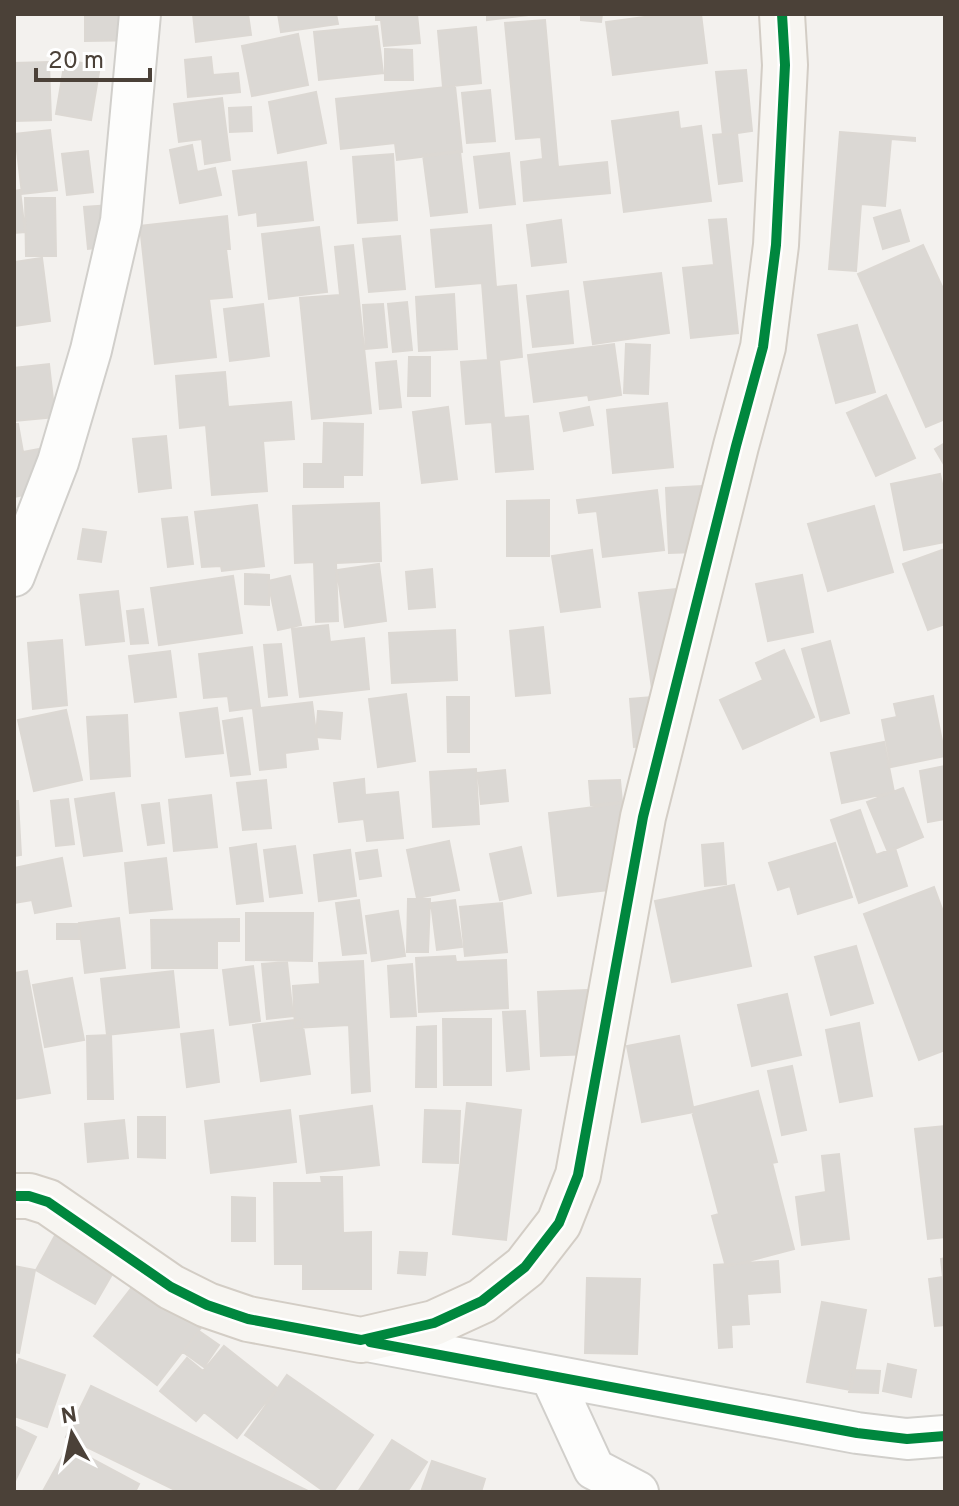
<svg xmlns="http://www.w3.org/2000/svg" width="959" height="1506" font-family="Overpass,sans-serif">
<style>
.building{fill:#dbd8d4;stroke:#dcd8d3;stroke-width:2}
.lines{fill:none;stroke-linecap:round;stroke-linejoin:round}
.street-casing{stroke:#d1cfcb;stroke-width:44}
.secondary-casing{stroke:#d3cdc5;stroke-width:48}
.street{stroke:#fdfdfc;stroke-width:40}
.secondary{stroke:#f7f5f1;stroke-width:44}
.cycleway-casing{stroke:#fff;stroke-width:15}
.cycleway{stroke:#00873e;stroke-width:10}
</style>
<rect width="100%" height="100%" fill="#f3f1ee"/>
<path class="building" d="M85 14H146L147 40 85 41Z
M193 14H248L251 35 196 42Z
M278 14H336L338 24 281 32Z
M376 14H417L420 43 384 46 381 20H376Z
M487 14H537L487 20Z
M581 14H602L601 22 581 20Z
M667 14H701L707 63 613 75 606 22Z
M545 20 558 167 607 162 610 193 524 201 521 162 543 159 541 137 516 139 505 23Z
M377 26 383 73 319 80 314 32Z
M476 27 481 83 443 87 438 31Z
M298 34 308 85 252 96 242 46Z
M385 49 412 50 413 80H385Z
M211 57 213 75 238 73 240 92 188 97 185 60Z
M65 60 100 66 91 120 56 114Z
M49 62 51 120 14 121V63Z
M746 70 752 131 723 135 716 72Z
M455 86 462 152 397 160 395 143 341 149 336 99Z
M490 90 495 141 467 143 462 93Z
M316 92 326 143 278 153 269 102Z
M222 98 230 160 205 164 202 139 179 142 174 104Z
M251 107 252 131 230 132 229 108Z
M678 112 680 129 701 126 711 201 624 212 612 121Z
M50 130 57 190 22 194 15 134Z
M840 132 915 138V141L891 139 885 206 861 204 856 271 829 269Z
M737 133 742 181 719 184 713 135Z
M192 145 197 172 215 168 221 195 180 203 170 150Z
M88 151 93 192 67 195 62 154Z
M460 151 467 212 431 216 423 155Z
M509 153 515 204 480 208 474 157Z
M393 154 397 220 358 223 353 157Z
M306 162 313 220 258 226 257 212 239 215 233 171Z
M20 190 25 232 14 233V191Z
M25 198H55L56 256H26Z
M111 205 115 246 88 249 84 207Z
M900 210 909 241 883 249 874 218Z
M227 216 230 249H226L232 297 209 299 216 357 155 364 140 226Z
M726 219 738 333 691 338 683 268 714 265 709 220Z
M561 220 566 262 532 266 527 225Z
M491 225 496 287 516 285 522 357 499 360 504 418 528 416 533 469 496 472 492 422 466 424 461 362 488 360 482 283 436 287 431 230Z
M319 227 327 292 269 299 262 234Z
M400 236 405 289 369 292 363 239Z
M353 245 371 413 312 419 300 298 340 295 335 247Z
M923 245 945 293V419L926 427 858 274Z
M42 258 50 321 14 326V262Z
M661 273 669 333 593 344 584 282Z
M568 291 573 343 533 347 527 296Z
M454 294 457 349 419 351 416 297Z
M407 302 412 350 393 352 388 304Z
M263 304 269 356 230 361 224 309Z
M383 304 387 347 366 349 363 305Z
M857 325 875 392 836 403 818 335Z
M614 344 621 395 589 400 588 395 534 402 528 355Z
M626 344 650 345 648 394 624 393Z
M409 357H430V396H408Z
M396 361 401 407 380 409 376 363Z
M49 364 55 417 15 421 14 368Z
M225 372 228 407 291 402 294 439 263 441 267 491 212 495 206 425 180 428 176 376Z
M886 395 915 458 876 476 847 413Z
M667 403 673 467 613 473 607 410Z
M448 407 457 479 422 483 413 412Z
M589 407 593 425 564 431 560 413Z
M324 423 363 424 362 475H343V487H304V464H323Z
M14 424H18L23 452 50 447 58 488 14 497Z
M166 436 171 488 139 492 133 439Z
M945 443V466L935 449Z
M940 474 945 498V542L904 550 891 484Z
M721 485 724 551 669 553 666 488Z
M657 490 664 550 603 557 597 511 579 513 577 500Z
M549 500V556H507V501Z
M379 503 381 561 336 563 338 621 316 622 314 562 295 563 293 506Z
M257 505 264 566 222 571 221 566 202 567 195 512Z
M874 506 893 572 828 591 808 524Z
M187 517 193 564 168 567 162 519Z
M83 529 106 532 101 562 78 559Z
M945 549V624L928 630 903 564Z
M592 550 600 607 561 612 552 556Z
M379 564 386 621 345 627 337 570Z
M432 569 435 607 409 609 406 572Z
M245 574 269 575V605L245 604Z
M802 575 813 632 768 641 756 584Z
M233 576 242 633 159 645 151 588Z
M290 576 301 625 278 630 268 581Z
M678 589 653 696 639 593Z
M118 591 124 641 86 645 80 595Z
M143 609 148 643 131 644 127 611Z
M328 625 330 642 364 638 369 689 300 697 292 629Z
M543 627 550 693 516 696 510 631Z
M455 630 457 680 392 683 389 633Z
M62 640 67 705 33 709 28 643Z
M830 641 849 713 821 721 802 649Z
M281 644 287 695 269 697 264 645Z
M252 647 260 707 230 711 228 696 204 698 199 654Z
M784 650 814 717 743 749 720 700 763 680 756 663Z
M170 651 176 697 135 702 129 656Z
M406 694 415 761 378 767 369 699Z
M664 696 669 744 634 747 630 699Z
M933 696 945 756 891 767 882 720 897 717 894 704Z
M447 697H469V752H448Z
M312 702 318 749 285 753 286 767 260 770 253 709Z
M217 708 223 753 186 757 180 713Z
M66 710 82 780 34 791 18 720Z
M318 711 342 713 340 739 316 737Z
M127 715 130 776 91 779 87 717Z
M242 718 250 774 231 776 223 721Z
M884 742 894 792 842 803 831 753Z
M945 766V819L928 822 920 771Z
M476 769 479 824 433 827 430 772Z
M505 770 508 801 481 804 478 773Z
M364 779 365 795 398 792 403 838 367 841 364 819 339 822 334 783Z
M266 780 271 828 243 830 237 783Z
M620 780 622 802 591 805 589 781Z
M903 788 923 837 888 852 867 802Z
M114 793 122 851 84 856 75 799Z
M211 795 217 847 174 851 169 800Z
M68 799 74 844 56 846 51 801Z
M14 801H18L21 855 14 856Z
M159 803 164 843 148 845 142 805Z
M624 803 634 887 558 896 549 813Z
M860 810 876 855 895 848 907 886 859 903 831 820Z
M449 841 459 890 417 898 407 850Z
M723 843 726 884 705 886 702 845Z
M835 843 852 897 798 914 790 886 778 890 769 863Z
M256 844 263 901 237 904 230 848Z
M295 846 302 893 270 897 264 850Z
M521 847 531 893 500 900 490 854Z
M350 850 356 896 319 901 314 855Z
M377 850 381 876 360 879 356 853Z
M62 858 71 906 35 913 32 900 14 903V868Z
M166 858 172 909 130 913 125 863Z
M734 885 751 966 672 982 655 901Z
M934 887 945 917V1050L919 1060 864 914Z
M408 899H430L428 952H407Z
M359 900 366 953 343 955 336 903Z
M455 900 462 947 437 950 431 903Z
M502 903 507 952 465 956 460 907Z
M398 911 405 956 372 961 366 916Z
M246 913H313L312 961 246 960Z
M119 918 125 968 85 973 79 923Z
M239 919V941H217V968H152L151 920Z
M57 924H79V939H57Z
M856 946 873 1003 831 1015 815 957Z
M455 956 456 962 506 960 508 1008 419 1012 416 958Z
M363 961 370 1091 352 1093 349 1025 295 1028 293 986 320 984 319 963Z
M287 962 293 1016 267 1019 262 964Z
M412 964 416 1016 391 1017 388 966Z
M253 966 260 1021 230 1025 223 970Z
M27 971 50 1093 14 1099V973Z
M173 971 179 1027 107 1035 101 979Z
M72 978 84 1040 45 1047 33 985Z
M587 990 590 1054 541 1056 538 992Z
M787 994 801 1055 752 1066 738 1005Z
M525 1011 529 1069 507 1071 503 1012Z
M302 1019 310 1074 261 1081 253 1025Z
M443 1019H491V1085H444Z
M859 1023 872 1096 840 1102 826 1030Z
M436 1026V1087H416L417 1027Z
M213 1030 219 1082 187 1087 181 1034Z
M111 1035 113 1099H88L87 1036Z
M679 1036 694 1112 642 1122 627 1046Z
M792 1066 806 1130 782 1135 768 1071Z
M758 1091 777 1162 772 1163 794 1249 726 1267 712 1216 719 1214 691 1108Z
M467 1103 521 1110 506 1240 453 1234Z
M372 1106 379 1165 307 1173 300 1116Z
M290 1110 296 1162 211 1173 205 1121Z
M425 1110 460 1111 458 1163 423 1162Z
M138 1117H165V1158L138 1157Z
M124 1120 128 1158 88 1162 85 1124Z
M945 1126V1237L928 1239 915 1129Z
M839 1154 849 1239 802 1245 796 1197 826 1192 822 1156Z
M321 1177H342L343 1233 371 1232V1289H303V1264H275L274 1183H322Z
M232 1197 255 1198V1241H232Z
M58 1230 118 1264 95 1304 36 1270Z
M400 1252 427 1253 425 1275 398 1273Z
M945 1258V1325L935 1326 929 1279 943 1277 941 1259Z
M778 1261 780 1292 747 1294 749 1324 731 1325 732 1347 719 1348 714 1265Z
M14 1266 35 1270 19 1353 14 1352Z
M144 1272 207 1320 157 1385 94 1336Z
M587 1278 640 1279 637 1354 585 1353Z
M822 1302 866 1310 851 1390 807 1382Z
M199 1331 219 1345 204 1367 183 1352Z
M224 1346 277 1388 237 1438 204 1412 196 1421 160 1391 187 1358 203 1371Z
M19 1359 65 1375 47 1427 14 1416V1374Z
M888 1364 916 1370 911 1397 883 1391Z
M851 1370 880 1371 878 1393 849 1392Z
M287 1375 373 1435 333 1492H325L245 1435Z
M91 1386 310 1492H179L66 1437Z
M14 1426 36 1437 14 1483Z
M392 1440 427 1462 407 1492H358Z
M68 1446 139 1484 135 1492 43 1491Z
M432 1461 485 1479 481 1492H421Z"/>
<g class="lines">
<defs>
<path id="street" d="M14 576 58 462 91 350 121 221 140 14
M362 1340 857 1433 907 1439 945 1436
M551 1376 594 1469 638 1492"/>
<path id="secondary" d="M14 1196H29L48 1202 171 1287 207 1305 248 1319 361 1340 434 1323 482 1301 525 1267 559 1223 578 1175 643 817 736 446 763 347 776 245 785 65 782 14"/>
</defs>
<use href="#street" class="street-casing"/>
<use href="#secondary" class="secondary-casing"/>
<use href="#street" class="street"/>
<use href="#secondary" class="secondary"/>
<defs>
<path id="cycleway" d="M14 1196H29L48 1202 171 1287 207 1305 248 1319 361 1340 434 1323 482 1301 525 1267 559 1223 578 1175 643 817 736 446 763 347 776 245 785 65 782 14
M370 1342 857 1433 907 1439 945 1436"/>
</defs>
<use href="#cycleway" class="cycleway-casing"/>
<use href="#cycleway" class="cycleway"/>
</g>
<rect width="959" height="1506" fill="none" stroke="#4b4138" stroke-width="32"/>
<g transform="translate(72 1434) rotate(351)" stroke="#ffffff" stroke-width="6" paint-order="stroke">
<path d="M0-6L14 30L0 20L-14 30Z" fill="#4b4138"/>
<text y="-12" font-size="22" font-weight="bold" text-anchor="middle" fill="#4b4138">N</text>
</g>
<path d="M36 68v12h114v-12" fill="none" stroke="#4b4138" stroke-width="4"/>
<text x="48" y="68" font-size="24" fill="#4b4138" stroke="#ffffff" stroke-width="6" paint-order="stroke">20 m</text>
</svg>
